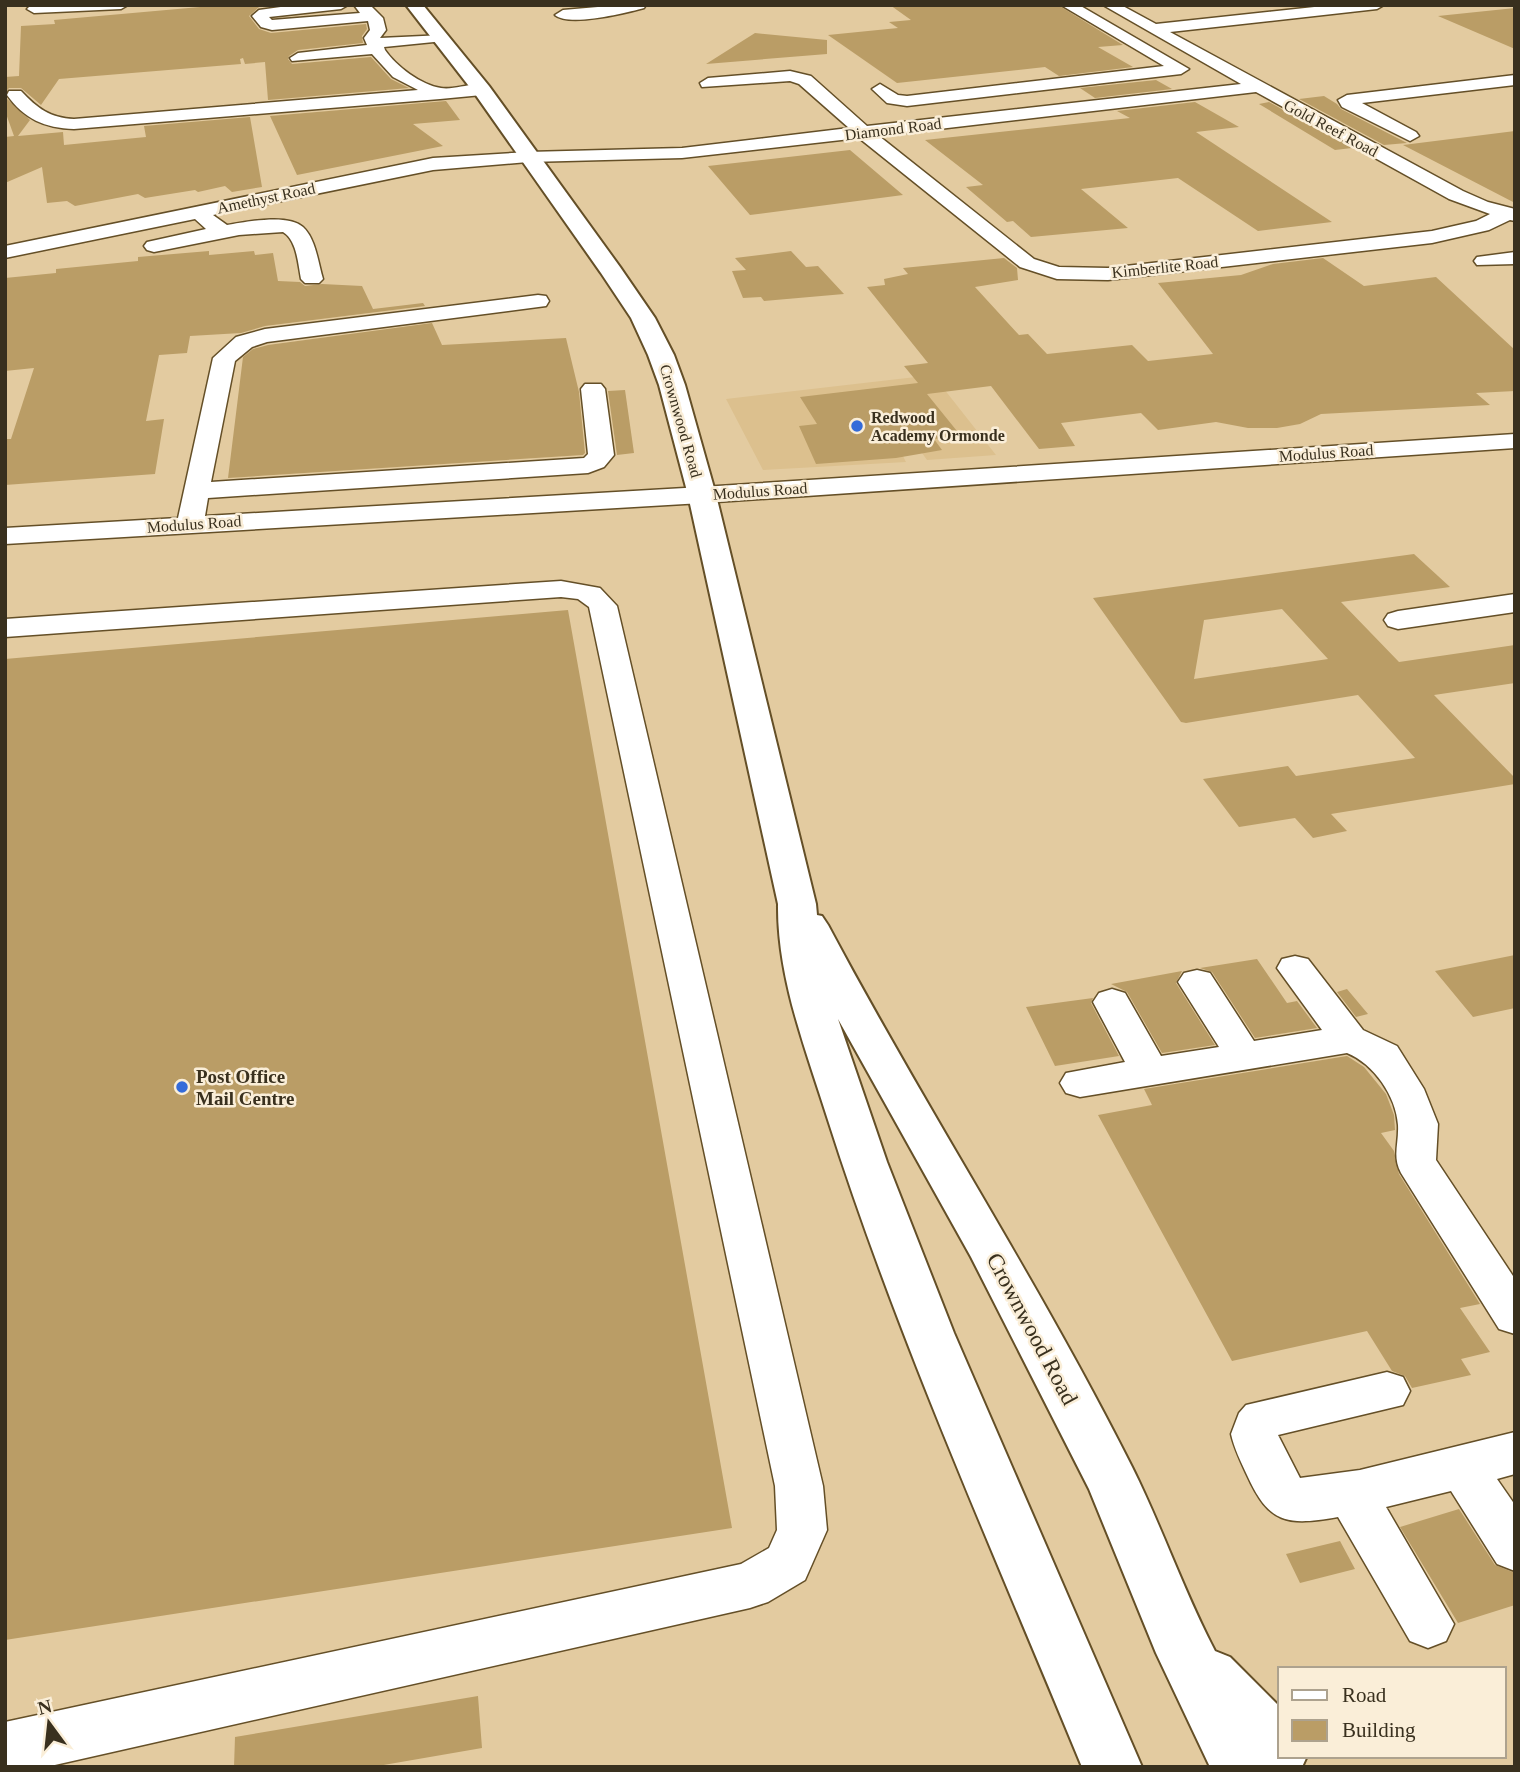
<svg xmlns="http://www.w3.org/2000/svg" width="1520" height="1772" font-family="Georgia,serif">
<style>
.built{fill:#dcc08e}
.building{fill:#ba9d66;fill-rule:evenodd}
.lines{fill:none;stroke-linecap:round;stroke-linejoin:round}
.minor-casing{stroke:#644f27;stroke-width:3}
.major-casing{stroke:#644f27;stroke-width:4}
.minor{fill:#fff;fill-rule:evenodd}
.major{fill:#fff;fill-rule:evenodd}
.poi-dot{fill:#346bd9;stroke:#faeed8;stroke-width:2.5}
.labels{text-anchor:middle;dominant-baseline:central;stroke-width:5;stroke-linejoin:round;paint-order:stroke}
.far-street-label{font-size:16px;fill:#39301e;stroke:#faeed8}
.far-poi-label{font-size:16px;font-weight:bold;fill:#39301e;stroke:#faeed8;text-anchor:start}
.poi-label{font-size:19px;font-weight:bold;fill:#39301e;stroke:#faeed8;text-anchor:start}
.near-street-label{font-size:23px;fill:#39301e;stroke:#faeed8}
</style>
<rect width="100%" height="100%" fill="#e3cba0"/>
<path class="built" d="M933 375 996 455 927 460 922 453 903 456 906 462 763 470 726 399Z"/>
<path class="building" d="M200 5H274L259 7 249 16 259 29 271 33 366 24 367 29 362 36 363 43 298 50 289 56 288 59 292 64 371 57 391 79 409 88 268 100 265 62 245 64 243 58 240 59 241 64 59 79 41 105 21 88H9L5 93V77L19 76 21 26 55 24 54 20 200 7Z
M890 5H1058L1123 45 1098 47 1133 67 1059 76 1045 67 897 83 828 35 898 28 889 22 911 20Z
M1515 8V49L1438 16Z
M755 33 827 40V54L706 64Z
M1156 80 1172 89 1095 98 1080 88Z
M1324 96 1337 104 1341 109 1407 143 1384 145 1299 99Z
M5 97 30 120 18 136 63 132 64 145 146 137 144 126 250 117 262 187 232 192 225 186 198 192 195 190 145 198 138 194 75 206 67 201 47 203 42 167 5 183V137L14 136 5 111Z
M446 101 460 120 413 124 443 146 297 175 270 116Z
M1195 102 1239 127 1196 132 1332 222 1258 231 1178 178 1081 189 1128 228 1031 237 1013 221 1007 222 966 187 983 185 925 140 1130 118 1117 111Z
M1269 102 1352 148 1335 150 1259 104Z
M1515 131V203L1403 145Z
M850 150 903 195 750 215 708 166Z
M209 251V255L254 251 255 255 273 253 278 281 300 282 305 286 322 284 362 286 373 309 423 303 425 306 265 326 241 333 190 336 187 353 159 355 146 421 164 419 155 474 5 485V439H11L34 368 5 371V278L56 273V269L138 261V257Z
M791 251 806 267 818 266 844 294 764 301 761 297 743 298 732 271 746 270 735 258Z
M1004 258 1017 268 1018 280 975 287 1019 335 1028 334 1047 354 1132 345 1148 361 1213 354 1158 283 1241 275 1273 264 1323 258 1364 286 1436 277 1515 350V391L1476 393 1490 405 1321 414 1300 424 1277 428H1248L1216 422 1158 430 1141 413 1061 423 1075 446 1039 449 991 386 927 394 961 436 934 439 942 450 896 458 816 464 799 426 817 424 800 397 918 383 904 366 928 363 867 287 885 285 884 279 908 274 903 268Z
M432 323 442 345 566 338 579 392 585 453 583 455 228 478 243 357 253 349 268 345Z
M625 390 634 453 617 455 608 391Z
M1414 554 1450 587 1341 602 1399 662 1515 645V683L1434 695 1515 778V784L1331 814 1347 831 1313 838 1295 818 1239 827 1203 779 1288 766 1296 776 1415 758 1358 695 1186 723 1181 722 1093 598ZM1282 609 1328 659 1194 679 1204 620Z
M568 610 732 1528 5 1640V659Z
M1515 955V1008L1473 1017 1435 971Z
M1257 959 1287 1003 1297 1001 1317 1028 1255 1038 1212 972 1200 968Z
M1182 971 1176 983 1215 1045 1162 1053 1127 992 1111 984Z
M1347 989 1368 1014 1356 1017 1337 992Z
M1093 998 1091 1003 1119 1056 1055 1066 1026 1007Z
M1347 1056 1364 1067 1386 1094 1394 1115 1395 1130 1381 1133 1394 1151 1399 1174 1480 1304 1460 1308 1490 1352 1461 1359 1471 1375 1412 1388 1405 1376 1392 1371 1367 1331 1232 1361 1098 1115 1152 1105 1144 1089Z
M1459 1509 1495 1565 1515 1573V1605L1458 1623 1400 1527Z
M1340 1541 1355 1569 1300 1583 1286 1554Z
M478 1696 482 1748 372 1767H234L235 1737Z"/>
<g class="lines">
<defs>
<path id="minor" d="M128 5 121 9 34 13 27 9 31 5Z
M295 5H348L341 9 269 17 272 20 360 13 354 5H370L383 18 386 30 380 38 444 35 446 38 444 41 384 47 385 50C396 66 421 85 441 88 456 91 479 78 490 90L482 95 440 99 74 129C45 128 24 119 7 95L9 91H21C37 108 50 118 74 119L418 90 393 77 372 54 292 61 290 58 298 53 367 45 364 38 370 30 368 21 272 30 261 27 252 16 259 10Z
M621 5H646L644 8C626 13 569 27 555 15L563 10Z
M1061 5H1079L1189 69 1181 74 907 106 887 103 872 89 880 84 898 95 907 96 1164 66Z
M1103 5H1121L1156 24 1333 5H1384L1377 9 1170 32 1463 191 1488 202 1515 209V221L1510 220 1489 230 1432 243 1108 280 1057 279 1020 267 859 138 682 158 528 162 433 170 213 215 227 225C246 222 288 213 303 227 316 239 318 263 323 279L319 283H305L301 279C298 264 297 240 283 232L239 235 154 252 147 250 144 246 147 242 206 229 195 219 5 258V246L433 158 528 152 682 148 849 128 799 84 790 81 702 87 700 83 708 78 790 71 811 76 867 126 1241 84ZM1256 92 1449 199 1490 214 1476 221 1432 231 1108 268 1059 267 1034 259 879 136Z
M1515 75V85L1362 103 1416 132 1419 136 1410 141 1342 107 1338 100 1347 95Z
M1515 252V264L1477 265 1474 261 1477 257Z
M538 295 546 296 549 301 546 306 267 342 252 347 235 361 211 482 584 458 588 454 581 389 585 384H601L605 389 614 455 604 467 588 473 208 498 205 516 702 487 1515 434V448L702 503 5 544V528L178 518 213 358 236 337 265 329Z
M561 581 600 588 617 606 823 1486 827 1530 805 1580 768 1602 750 1608 46 1767H5V1722L741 1564 769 1548 777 1530 775 1486 589 607 578 599 561 597 5 637V619Z
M1515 594V612L1398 629 1388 626 1384 620 1388 614 1398 611Z
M1295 956 1308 959 1363 1030 1397 1046 1424 1089 1438 1124 1436 1160 1515 1279V1334L1499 1329 1401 1173C1392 1156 1399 1144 1398 1125 1396 1096 1374 1064 1347 1053L1080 1097 1066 1093 1060 1083 1066 1073 1125 1062 1093 1002 1099 993 1112 989 1125 993 1161 1056 1219 1047 1178 982 1184 973 1197 970 1210 973 1254 1041 1322 1030 1277 968 1282 959Z
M1387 1372 1403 1377 1410 1391 1403 1405 1278 1435 1300 1478 1360 1470 1515 1432V1474L1497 1479 1515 1505V1571L1497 1564 1451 1491 1386 1507 1454 1624 1446 1641 1428 1648 1410 1641 1338 1517C1287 1526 1269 1524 1247 1475 1241 1462 1234 1448 1231 1434L1239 1413 1246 1405Z"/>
<path id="major" d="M406 5H423L489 86 620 267 655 318 674 355 685 385 716 495 816 904 817 915 822 916 828 925C925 1108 1039 1282 1132 1467 1162 1527 1184 1592 1215 1651L1230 1657 1280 1707V1756H1307L1302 1767H1210L1156 1653 1089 1489 971 1257 838 1019 887 1162 954 1333 1142 1767H1082C994 1553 898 1340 828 1120 806 1050 777 978 778 904L688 495 659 385 648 355 631 318 601 273 475 94Z"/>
</defs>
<use href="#minor" class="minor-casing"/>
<use href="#major" class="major-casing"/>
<use href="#minor" class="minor"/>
<use href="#major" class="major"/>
</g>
<g class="poi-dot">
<circle cx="857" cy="426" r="7"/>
<circle cx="182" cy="1087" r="7"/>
</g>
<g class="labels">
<g class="far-street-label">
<text transform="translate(1331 128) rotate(28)">Gold Reef Road</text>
<text transform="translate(893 129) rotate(-7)">Diamond Road</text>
<text transform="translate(266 198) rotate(-12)">Amethyst Road</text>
<text transform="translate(1165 267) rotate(-6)">Kimberlite Road</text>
<text transform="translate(681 421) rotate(74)">Crownwood Road</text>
<text transform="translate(1326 453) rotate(-4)">Modulus Road</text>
<text transform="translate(760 491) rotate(-4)">Modulus Road</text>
<text transform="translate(194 524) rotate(-4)">Modulus Road</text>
</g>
<g class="far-poi-label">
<text x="871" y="417">Redwood<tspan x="871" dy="18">Academy Ormonde</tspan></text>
</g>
<g class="poi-label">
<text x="196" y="1076">Post Office<tspan x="196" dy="22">Mail Centre</tspan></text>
</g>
<g class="near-street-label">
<text transform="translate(1032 1329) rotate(62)">Crownwood Road</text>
</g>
</g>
<rect width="1520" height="1772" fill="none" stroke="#39301e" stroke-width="14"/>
<rect x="1278" y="1667" width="228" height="91" fill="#faeed8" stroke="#ada28e" stroke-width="2"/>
<rect x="1292" y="1690" width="35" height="10" fill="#ffffff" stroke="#ada28e" stroke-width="2"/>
<text x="1342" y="1702" font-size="21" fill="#39301e">Road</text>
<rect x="1292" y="1720" width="35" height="21" fill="#ba9d66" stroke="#ada28e" stroke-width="2"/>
<text x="1342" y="1737" font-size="21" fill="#39301e">Building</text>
<g transform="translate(49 1723) rotate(345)" stroke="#faeed8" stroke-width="5" paint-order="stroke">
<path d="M0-5L12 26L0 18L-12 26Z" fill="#39301e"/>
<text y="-10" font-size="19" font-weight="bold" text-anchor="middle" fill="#39301e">N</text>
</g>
</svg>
